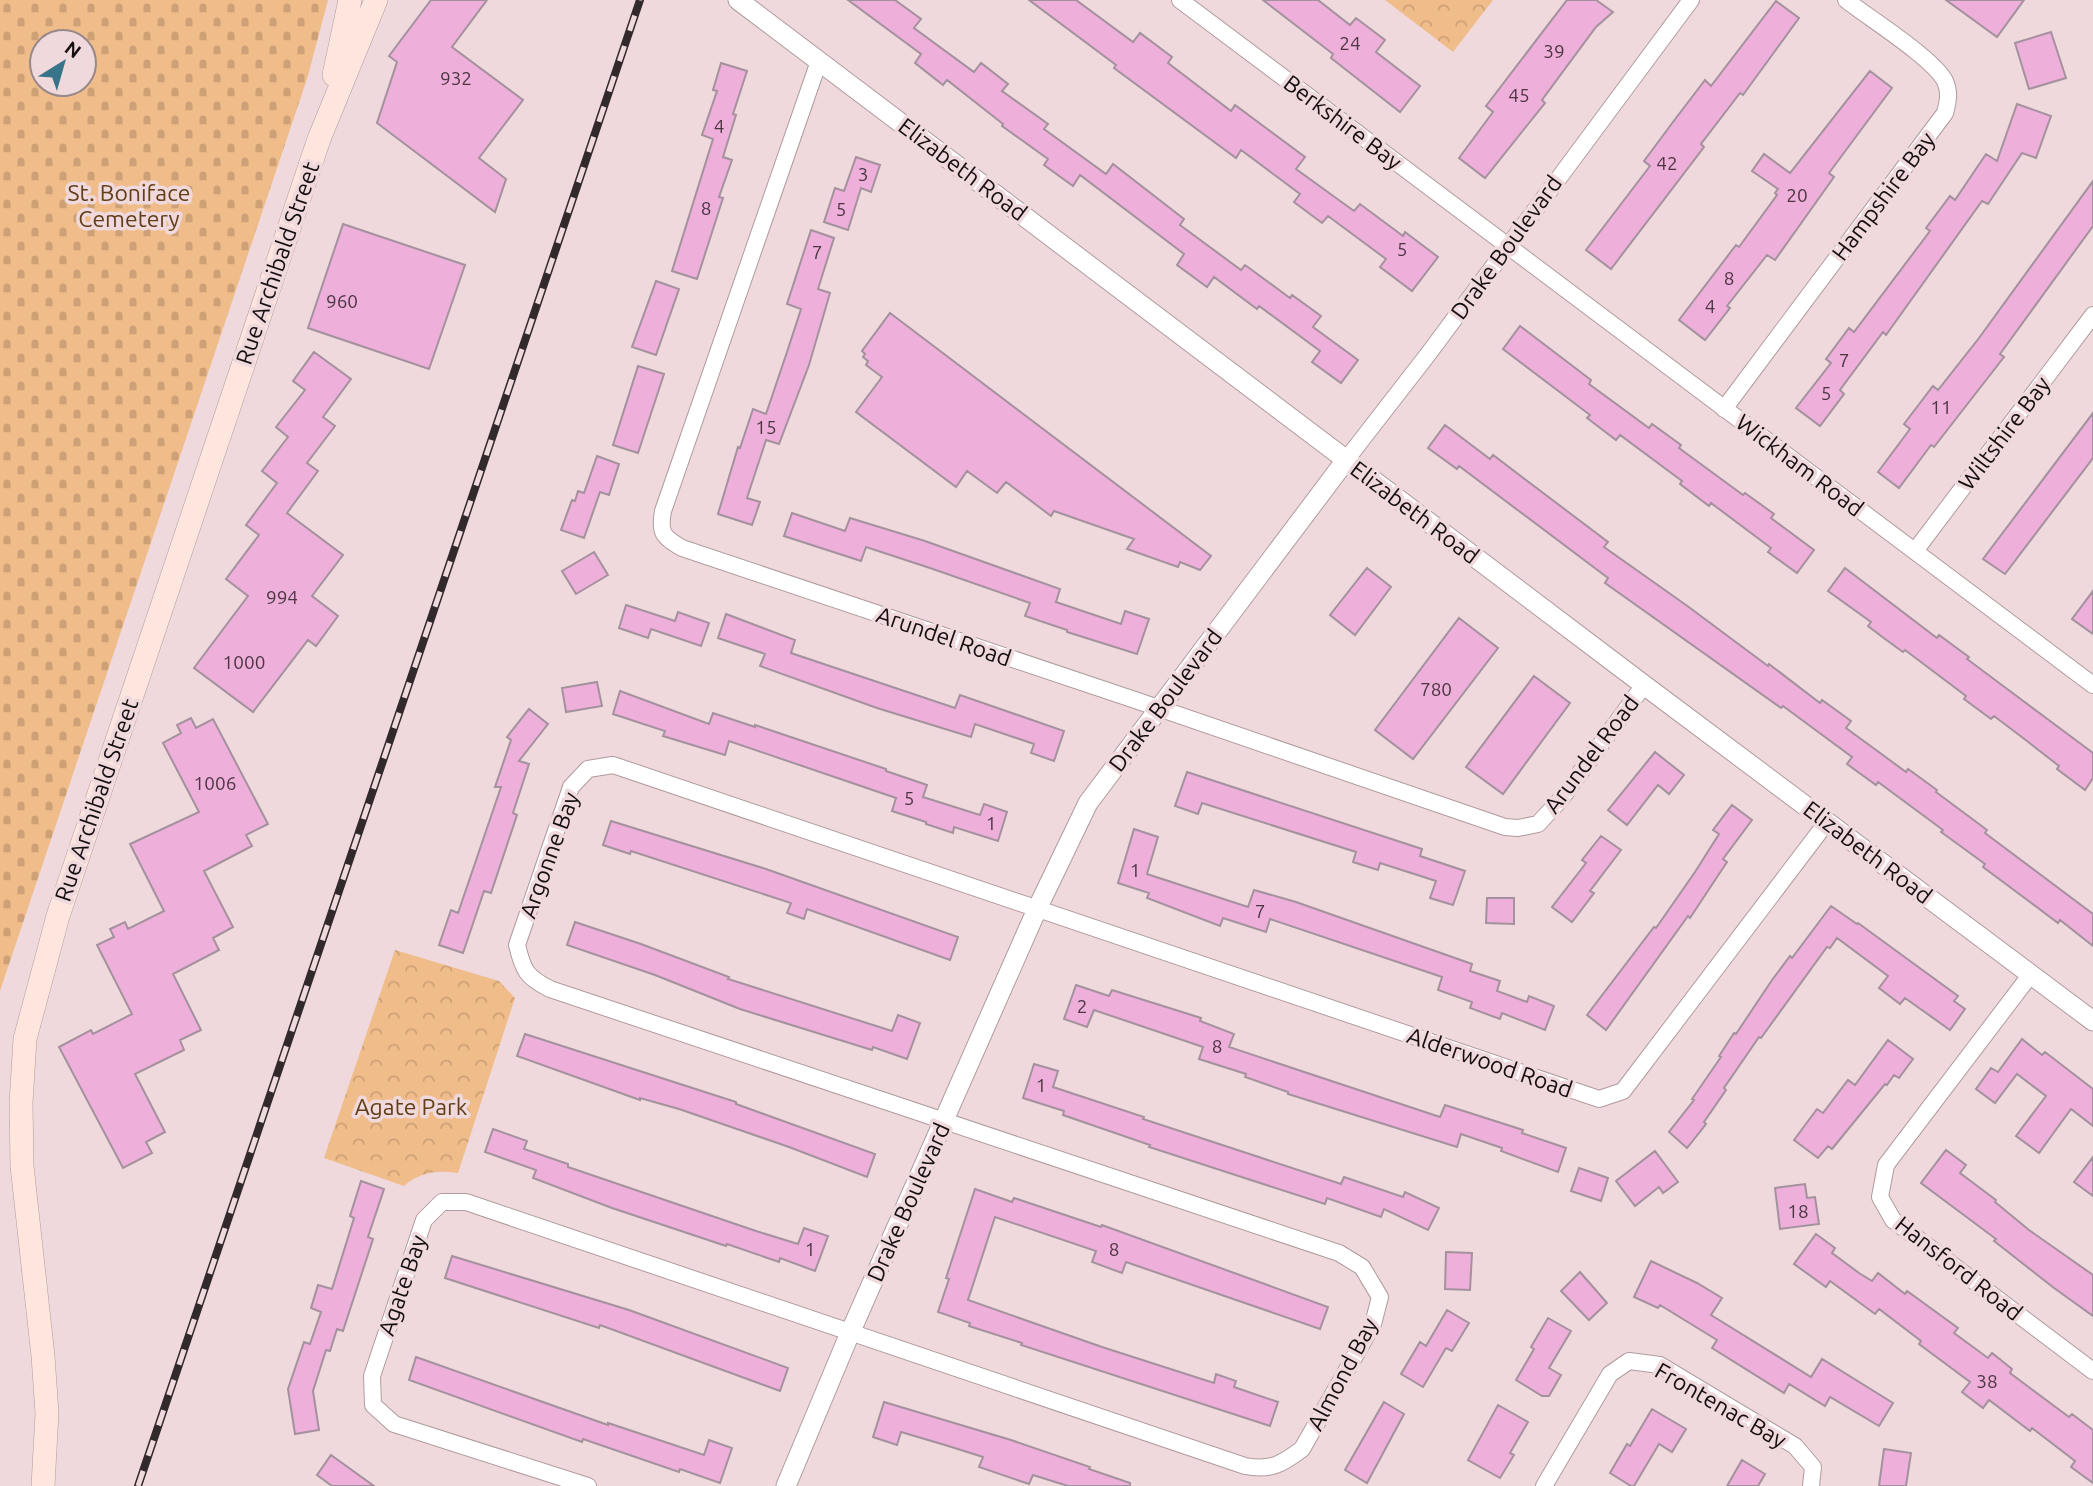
<svg xmlns="http://www.w3.org/2000/svg" width="2093" height="1486" font-family="Ubuntu,sans-serif">
<style>
.cemetery{fill:url(#cemetery-stones);fill-rule:evenodd}
.park{fill:url(#park-crowns)}
.building{fill:#eeafda;stroke:#a3929d;stroke-width:2}
.lines{fill:none;stroke-linecap:round;stroke-linejoin:round}
.minor-casing{stroke:#b09b9e;stroke-width:18}
.tertiary-casing{stroke:#b09b9e;stroke-width:21}
.secondary-casing{stroke:#b09b9e;stroke-width:24}
.minor{stroke:#fff;stroke-width:16}
.tertiary{stroke:#fff;stroke-width:19}
.secondary{stroke:#fee6df;stroke-width:23}
.rail-casing{stroke:#31292a;stroke-width:8}
.rail{stroke:#efd9dc;stroke-width:5;stroke-dasharray:16;stroke-linecap:butt}
.labels{text-anchor:middle;dominant-baseline:central;stroke-width:7;stroke-linejoin:round;paint-order:stroke}
.number-label{font-size:19px;fill:#4b3642}
.street-label{font-size:23px;fill:#150e0f;stroke:#efd9dc}
.park-label{font-size:23px;fill:#623e17;stroke:#efd9dc}
</style>
<defs>
<pattern id="cemetery-stones" width="16" height="16" patternUnits="userSpaceOnUse" patternTransform="scale(1.75)"><rect width="16" height="16" fill="#f0bc8a"/><path d="M2 7V4a2 2 0 0 1 4 0v3zM10 15v-3a2 2 0 0 1 4 0v3z" fill="#cda076"/></pattern>
<pattern id="park-crowns" width="20" height="18" patternUnits="userSpaceOnUse" patternTransform="scale(1.75)"><rect width="20" height="18" fill="#f0bc8a"/><path d="M2 6a3 3 0 1 1 6 0M12 15a3 3 0 1 1 6 0" fill="none" stroke="#cda076"/></pattern>
</defs>
<rect width="100%" height="100%" fill="#efd9dc"/>
<path class="cemetery" d="M0 0H328L307 79 0 991ZM42 42H84V84H42Z"/>
<path class="park" d="M1385 0H1493L1453 52Z
M395 950 499 981 515 998 458 1173C437 1170 420 1172 404 1186L324 1158Z"/>
<path class="building" d="M431 0H487L452 47 523 100 479 158 506 179 495 212 377 123 397 62 389 56Z
M848 0H895L921 19 914 28 974 72 981 63 1008 84 1002 91 1048 124 1044 129 1106 174 1113 164 1184 219 1180 225 1241 270 1245 265 1290 298 1292 295 1321 316 1313 327 1358 360 1341 383 1312 362 1320 351 1259 306 1257 309 1214 277 1207 287 1177 265 1184 254 1080 175 1073 186 1044 165 1048 159 1002 126 1003 124 947 80 943 85 915 63 921 54Z
M1029 0H1076L1133 42 1140 33 1172 57 1168 63 1231 111 1235 105 1305 157 1296 169 1354 211 1360 204 1403 236 1405 232 1438 257 1412 291 1380 267 1386 259 1328 216 1322 223 1294 202 1300 194 1241 150 1236 158 1114 68 1116 65Z
M1263 0H1318L1350 25 1356 18 1385 40 1376 52 1420 86 1400 112 1331 58 1333 54Z
M1567 0H1596L1613 12 1596 27 1542 100 1545 103 1485 178 1459 158 1493 112 1486 106Z
M1946 0H2024L1997 37Z
M1776 1 1799 18 1743 95 1740 93 1701 144 1704 147 1611 269 1586 250 1650 166 1644 161 1676 118 1705 80 1711 86Z
M2051 32 2066 78 2029 89 2015 43Z
M721 63 747 71 733 114 736 115 723 157 732 160 719 197 723 198 697 279 672 271 713 139 702 135 717 91 713 90Z
M1870 71 1892 88 1829 173 1834 177 1775 260 1767 255 1727 306 1730 308 1705 340 1679 320 1736 245 1739 247 1777 195 1775 193 1778 189 1752 171 1764 154 1790 173Z
M2017 104 2051 116 2036 158 2022 153 1988 204 1982 201 1886 335 1883 332 1840 390 1844 394 1820 426 1796 408 1831 363 1826 359 1849 328 1854 332 1930 231 1926 228 1950 196 1955 200 1986 154 1997 161Z
M856 157 880 165 871 192 861 188 848 230 824 222 835 188 844 191Z
M2093 181V226L2000 354 2004 357 1934 447 1931 445 1899 488 1878 472 1910 429 1904 424 1933 386 1938 390 1979 338Z
M343 224 465 265 429 369 308 328Z
M811 230 834 238 818 289 830 293 809 365 779 444 766 440 747 498 760 502 752 525 718 514 738 447 740 448 753 409 766 414 787 352 801 309 787 304Z
M656 281 679 289 656 355 632 347Z
M890 313 1211 556 1200 570 1180 562 1178 567 1127 549 1134 539 1054 511 1051 516 1006 482 997 493 967 471 956 487 856 412 882 377 866 365 868 361 863 357 865 354 862 351Z
M1520 326 1591 380 1589 384 1649 428 1652 424 1681 445 1679 448 1743 495 1745 493 1774 514 1771 518 1814 550 1797 573 1768 552 1771 548 1711 503 1709 506 1680 484 1682 481 1620 435 1616 440 1587 418 1590 415 1503 349Z
M314 352 351 379 323 417 335 426 307 463 318 471 287 513 343 555 312 596 338 616 316 646 308 640 253 712 194 668 248 596 226 579 259 535 246 525 277 483 262 471 288 437 276 427 305 390 293 381Z
M638 366 664 374 638 453 613 445Z
M2093 413V458L2005 574 1983 559Z
M1445 425 1490 459 1493 455 1608 542 1604 547 1686 605 1768 666 1769 664 1820 703 1822 700 1851 721 1846 728 1906 772 1908 769 1937 790 1936 792 1987 830 1985 833 2093 914V946L2060 920 2058 923 1983 867 1985 864 1941 832 1943 830 1878 782 1876 785 1847 764 1852 757 1783 706 1781 708 1605 583 1608 578 1459 466 1457 469 1428 448Z
M597 456 619 464 609 495 600 492 584 538 561 530 572 500 575 501 578 491 584 493Z
M792 513 845 531 850 518 925 541 1060 589 1056 602 1121 624 1125 611 1149 619 1137 654 1067 632V630L1025 616 1030 603 930 568 866 547 861 561 784 536Z
M594 552 608 575 576 594 562 571Z
M1367 568 1391 587 1355 635 1330 615Z
M1845 568 1937 638 1939 635 1969 657 1967 659 2093 753V778L2085 790 2057 769 2059 766 2027 741 1994 716 1991 719 1964 699 1966 696 1905 650 1903 652 1885 639 1868 626 1871 622 1828 591Z
M2093 591V634L2072 619Z
M626 605 675 621 678 612 709 623 701 646 651 629 648 638 619 628Z
M726 614 795 640 791 653 955 708 960 695 1064 731 1054 761 1031 753 1034 744 975 724 971 737 877 708 760 666 765 654 718 638Z
M1459 618 1498 648 1413 759 1375 730Z
M1534 676 1570 703 1503 794 1466 767Z
M597 682 602 706 566 712 562 688Z
M620 691 709 724 713 713 755 727V725L886 769V771L927 785 923 797 980 815 984 804 1007 812 998 841 954 827 953 833 926 824V822L892 811 896 798 729 741 725 755 663 736 665 731 613 714Z
M529 709 548 724 519 761 529 764 513 813 517 815 491 893 484 891 463 953 439 945 451 910 458 913 501 787H495L511 740 507 737Z
M191 718 196 728 213 719 268 824 246 835 252 846 204 871 233 927 213 938 219 950 173 974 201 1030 180 1040 184 1050 135 1074 165 1132 146 1142 152 1153 123 1168 59 1047 91 1030 93 1034 132 1014 97 945 114 937 110 929 125 922 128 929 164 911 130 844 199 812 163 743 181 733 177 725Z
M1655 752 1684 775 1669 794 1658 785 1627 825 1608 810Z
M1187 772 1422 849 1420 856 1465 871 1453 905 1430 898 1436 881 1380 863 1378 870 1353 862 1356 852 1202 803 1198 814 1175 806Z
M1732 805 1752 820 1723 859 1727 862 1690 918 1688 916 1606 1030 1587 1015 1654 927 1656 928 1695 872 1719 834 1713 830Z
M611 821 766 869 958 937 950 960 807 909 804 919 787 913 791 903 631 851 630 854 603 845Z
M1134 829 1158 837 1147 874 1248 907 1254 890 1296 902 1472 964 1470 971 1500 981 1497 991 1527 1002 1529 996 1554 1006 1545 1030 1502 1013 1500 1019 1470 1008 1472 1002 1438 990 1442 977 1270 919 1266 932 1223 918 1220 926 1147 898 1149 893 1118 883Z
M1601 836 1621 850 1590 891 1594 893 1572 922 1552 907 1586 863 1582 860Z
M1487 898H1514V924L1486 923Z
M1831 906 1857 924 1858 923 1958 996 1954 1001 1965 1009 1950 1030 1905 998 1900 1004 1879 988 1888 976 1837 938 1830 948 1827 947 1761 1038 1759 1037 1724 1088 1726 1090 1704 1122 1706 1124 1687 1148 1669 1132 1694 1100 1692 1099 1721 1057 1719 1056 1734 1033 1736 1034 1772 980 1790 956 1792 958Z
M575 922 641 944 729 977 728 979 892 1031 898 1015 920 1023 907 1059 873 1047 872 1050 740 1009 655 975 567 945Z
M1076 985 1109 996 1112 990 1201 1018 1200 1021 1234 1034 1229 1047 1440 1117 1445 1105 1523 1130 1522 1133 1566 1148 1558 1172 1501 1151 1502 1148 1461 1134 1457 1147 1288 1094V1092L1245 1077 1246 1074 1199 1059 1203 1047 1094 1010 1087 1027 1064 1019Z
M525 1034 736 1102V1104L875 1154 867 1177 789 1147 679 1109 640 1098V1100L517 1056Z
M2022 1039 2042 1055 2045 1052 2093 1089V1126L2071 1109 2039 1153 2016 1136 2046 1096 2017 1074 1995 1103 1976 1089 1991 1068 1998 1072Z
M1888 1040 1913 1059 1899 1078 1894 1075 1887 1085 1885 1084 1832 1149 1828 1146 1818 1158 1794 1140 1817 1109 1823 1113 1848 1080 1855 1085Z
M1034 1064 1058 1071 1053 1087 1144 1117 1143 1119 1341 1184 1344 1177 1403 1197 1405 1192 1439 1208 1428 1230 1384 1209 1381 1217 1327 1198 1325 1204 1149 1147 1150 1145 1063 1115 1064 1111 1023 1098Z
M493 1129 527 1141 524 1149 568 1164V1167L756 1231 798 1244 804 1228 828 1236 815 1271 780 1258 779 1262 727 1244 726 1246 612 1208 533 1178 536 1170 485 1152Z
M1946 1150 1966 1165 1960 1173 1996 1200 1995 1202 2029 1230 2093 1275V1316L2054 1288 1994 1241 1996 1239 1921 1183Z
M1655 1151 1678 1182 1663 1193 1659 1187 1635 1206 1616 1181Z
M2093 1157V1196L2074 1182Z
M1579 1168 1608 1178 1601 1201 1571 1191Z
M361 1181 384 1189 368 1237 373 1239 343 1331 337 1329 330 1351 326 1350 313 1391 319 1430 295 1434 288 1389 304 1342 310 1344 321 1312 311 1308 318 1285 332 1289 354 1218 350 1216Z
M1805 1184 1807 1198 1815 1197 1819 1224 1780 1229 1775 1188Z
M975 1189 1012 1202 1014 1198 1101 1227 1102 1225 1328 1307 1320 1329 1126 1262 1122 1273 1092 1262 1096 1251 995 1217 968 1300 1102 1347 1214 1383 1216 1374 1236 1381 1234 1387 1278 1402 1270 1426 1021 1345 1022 1343 969 1326 970 1323 938 1312 949 1279 946 1278Z
M1816 1234 1835 1248 1832 1253 1859 1273 1872 1281 1878 1273 1905 1294 1907 1291 1958 1328 1954 1333 1988 1358 1992 1353 2012 1369 2010 1373 2069 1417 2072 1414 2093 1430V1483L2071 1467 2075 1461 2032 1428 2030 1431 1989 1400 1983 1408 1962 1392 1970 1382 1919 1344 1921 1341 1879 1309 1875 1314 1830 1281 1826 1287 1794 1264Z
M1446 1252 1472 1253 1470 1290 1445 1289Z
M452 1256 629 1310 788 1368 780 1391 600 1325 599 1328 445 1278Z
M1651 1261 1697 1283 1722 1298 1711 1315 1811 1377 1822 1359 1893 1403 1879 1426 1830 1397 1825 1406 1789 1384 1784 1393 1712 1348 1717 1340 1660 1305 1658 1308 1634 1297Z
M1580 1272 1607 1303 1589 1320 1561 1291Z
M1447 1310 1469 1323 1452 1351 1446 1348 1423 1387 1401 1374 1420 1342 1426 1346Z
M1548 1318 1571 1331 1549 1368 1561 1375 1549 1396H1542L1516 1380 1534 1349 1531 1347Z
M416 1357 608 1425V1423L704 1455 709 1440 732 1448 720 1483 680 1469 679 1472 583 1439 582 1442 409 1380Z
M884 1402 1011 1440 1090 1467 1089 1469 1130 1483V1486H1068L1033 1475 1029 1484 979 1467 983 1457 945 1445 901 1432 897 1445 873 1437Z
M1384 1402 1404 1414 1367 1483 1345 1470Z
M1498 1405 1528 1422 1510 1453 1514 1455 1500 1478 1468 1460Z
M1652 1409 1686 1429 1672 1452 1659 1444 1634 1486H1631L1610 1473 1627 1444 1630 1446Z
M1884 1449 1911 1453 1906 1486H1879Z
M331 1455 374 1486H332L317 1475Z
M1742 1460 1765 1474 1758 1486H1727Z"/>
<g class="lines">
<defs>
<path id="minor" d="M1180 0 2093 685
M819 61 663 511C659 533 663 537 682 548L1135 700 1505 827 1518 828 1538 824 1561 799 1644 685
M1724 409 1945 113C1948 102 1950 92 1945 81 1933 58 1869 18 1846 0
M1346 460 1429 353 1691 0
M1915 551 2093 315
M2031 974 1886 1165 1880 1197 1893 1220 2093 1371
M588 1486 394 1424 373 1405 372 1376 424 1220 442 1202H466L1245 1466C1271 1471 1282 1464 1302 1449L1373 1324 1380 1297 1362 1267 1339 1253 550 989C526 977 523 970 517 945L571 787 588 769 613 765 1599 1099 1623 1091 1827 822
M1544 1486 1610 1374 1629 1361 1660 1365 1795 1446 1813 1467 1811 1486"/>
<path id="tertiary" d="M738 0 1644 685 2093 1021
M786 1486 850 1333 1038 907 1088 803 1346 460"/>
<path id="secondary" d="M334 75 350 0
M43 1486 47 1413 43 1356 22 1166 21 1103 25 1039 58 916 319 139 376 0"/>
</defs>
<use href="#minor" class="minor-casing"/>
<use href="#tertiary" class="tertiary-casing"/>
<use href="#secondary" class="secondary-casing"/>
<use href="#minor" class="minor"/>
<use href="#tertiary" class="tertiary"/>
<use href="#secondary" class="secondary"/>
<defs>
<path id="rail" d="M138 1486 640 0"/>
</defs>
<use href="#rail" class="rail-casing"/>
<use href="#rail" class="rail"/>
</g>
<g class="labels">
<g class="number-label">
<text x="1350" y="43">24</text>
<text x="1554" y="51">39</text>
<text x="456" y="78">932</text>
<text x="1519" y="95">45</text>
<text x="719" y="126">4</text>
<text x="1667" y="163">42</text>
<text x="863" y="174">3</text>
<text x="1797" y="195">20</text>
<text x="706" y="208">8</text>
<text x="841" y="209">5</text>
<text x="1402" y="249">5</text>
<text x="817" y="252">7</text>
<text x="1729" y="278">8</text>
<text x="342" y="301">960</text>
<text x="1710" y="306">4</text>
<text x="1844" y="360">7</text>
<text x="1826" y="393">5</text>
<text x="1941" y="407">11</text>
<text x="766" y="427">15</text>
<text x="282" y="597">994</text>
<text x="244" y="662">1000</text>
<text x="1436" y="689">780</text>
<text x="215" y="783">1006</text>
<text x="909" y="798">5</text>
<text x="991" y="823">1</text>
<text x="1135" y="870">1</text>
<text x="1260" y="911">7</text>
<text x="1082" y="1006">2</text>
<text x="1217" y="1046">8</text>
<text x="1041" y="1085">1</text>
<text x="1798" y="1211">18</text>
<text x="810" y="1249">1</text>
<text x="1114" y="1249">8</text>
<text x="1987" y="1381">38</text>
</g>
<g class="street-label">
<text transform="translate(1343 122) rotate(37)">Berkshire Bay</text>
<text transform="translate(963 169) rotate(37)">Elizabeth Road</text>
<text transform="translate(1883 196) rotate(-53)">Hampshire Bay</text>
<text transform="translate(1506 247) rotate(-54)">Drake Boulevard</text>
<text transform="translate(277 263) rotate(-71)">Rue Archibald Street</text>
<text transform="translate(2004 433) rotate(-53)">Wiltshire Bay</text>
<text transform="translate(1800 465) rotate(37)">Wickham Road</text>
<text transform="translate(1415 512) rotate(37)">Elizabeth Road</text>
<text transform="translate(944 636) rotate(19)">Arundel Road</text>
<text transform="translate(1165 700) rotate(-53)">Drake Boulevard</text>
<text transform="translate(1591 754) rotate(-53)">Arundel Road</text>
<text transform="translate(96 800) rotate(-71)">Rue Archibald Street</text>
<text transform="translate(1868 852) rotate(37)">Elizabeth Road</text>
<text transform="translate(549 855) rotate(-70)">Argonne Bay</text>
<text transform="translate(1490 1062) rotate(19)">Alderwood Road</text>
<text transform="translate(908 1202) rotate(-66)">Drake Boulevard</text>
<text transform="translate(1959 1268) rotate(38)">Hansford Road</text>
<text transform="translate(402 1285) rotate(-71)">Agate Bay</text>
<text transform="translate(1342 1374) rotate(-62)">Almond Bay</text>
<text transform="translate(1721 1405) rotate(30)">Frontenac Bay</text>
</g>
<g class="park-label">
<text x="129" y="192">St. Boniface<tspan x="129" dy="26">Cemetery</tspan></text>
<text x="411" y="1106">Agate Park</text>
</g>
</g>
<g transform="translate(63 63) rotate(37)"><circle r="33" fill="#efd9dc" stroke="#98888a" stroke-width="2"/>
<path d="M0-5L12 26L0 18L-12 26Z" fill="#37748a"/>
<text y="-10" font-size="19" font-weight="bold" text-anchor="middle" fill="#150e0f">N</text>
</g>
</svg>
